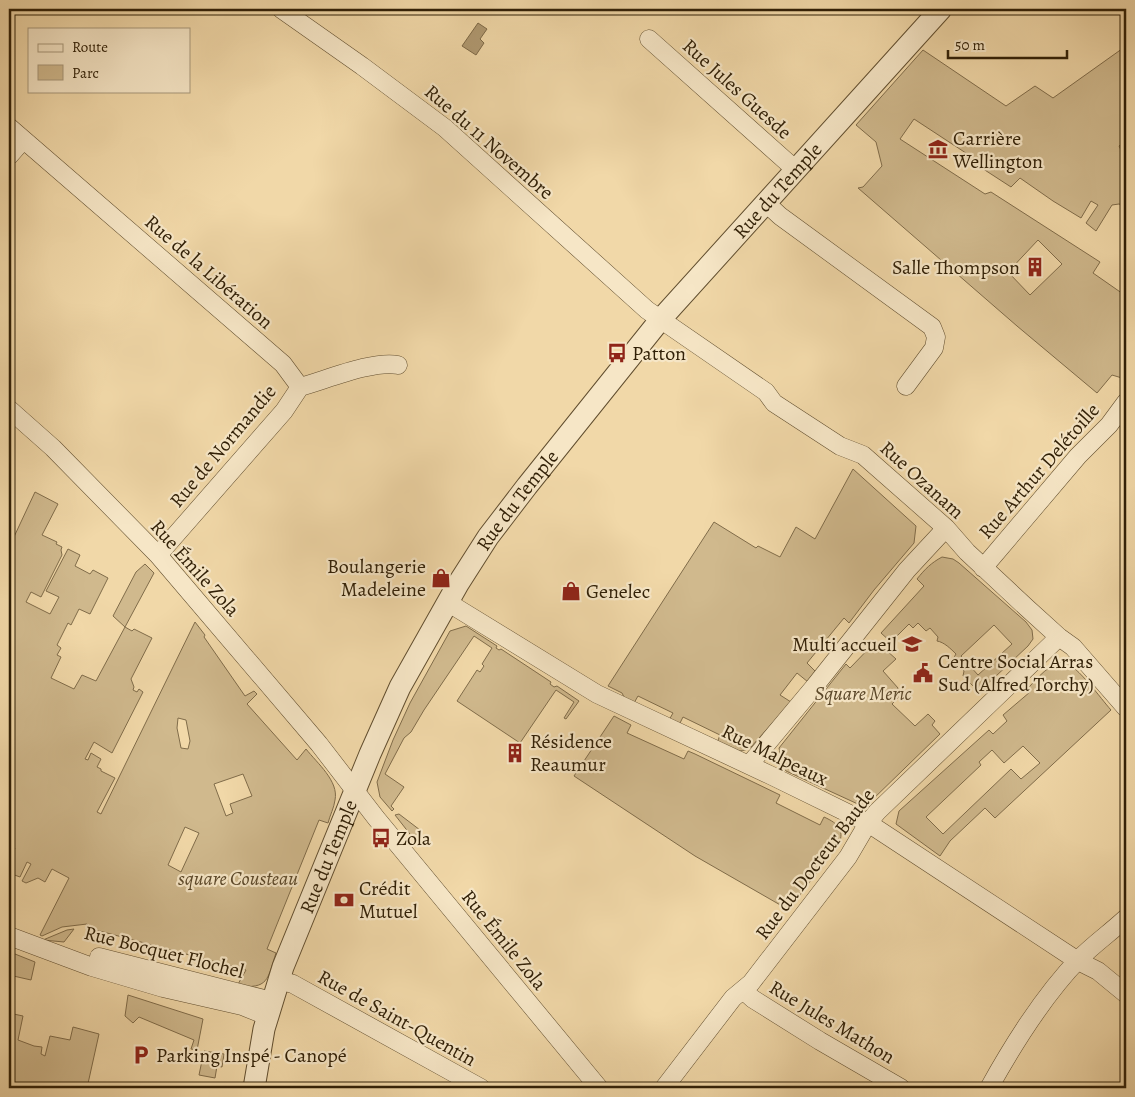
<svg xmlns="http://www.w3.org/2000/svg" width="1135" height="1097" font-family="Alegreya,serif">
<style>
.green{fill:#d0b98d;stroke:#806c4a;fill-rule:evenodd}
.water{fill:#b09971;stroke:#7d6947}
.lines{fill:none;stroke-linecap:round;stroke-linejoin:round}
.minor-casing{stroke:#614e2f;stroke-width:19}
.tertiary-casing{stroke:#614e2f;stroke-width:23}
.minor{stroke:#f6e6c6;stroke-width:18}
.tertiary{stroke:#f6e6c6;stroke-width:21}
.labels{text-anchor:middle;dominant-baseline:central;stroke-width:4.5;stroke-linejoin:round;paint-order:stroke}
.street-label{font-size:20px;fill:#312007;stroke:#f6e6c6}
.poi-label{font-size:20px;fill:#312007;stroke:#f6e6c6;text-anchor:start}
.park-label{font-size:20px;font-style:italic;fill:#594628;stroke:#f6e6c6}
</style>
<rect width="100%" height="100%" fill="#f1d8a8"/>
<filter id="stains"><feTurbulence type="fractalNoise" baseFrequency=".004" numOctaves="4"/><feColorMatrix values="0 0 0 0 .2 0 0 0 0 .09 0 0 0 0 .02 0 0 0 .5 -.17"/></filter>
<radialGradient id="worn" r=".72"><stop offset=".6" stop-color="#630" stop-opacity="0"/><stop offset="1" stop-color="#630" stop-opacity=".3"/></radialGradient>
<path class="green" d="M1126 46V140L1119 146 1126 160V206L1119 204 1112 205 1096 231 1086 223 1098 205 1091 201 1081 218 1053 201 1020 178 1011 187 974 163 975 159 914 119 900 139 985 194 991 192 1100 262 1093 273 1126 296V374L1122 378 1112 375 1097 393 1017 326 858 188 863 187 882 166 876 142 856 125 923 50 1006 106 1035 86 1053 98ZM1038 240 1062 264 1030 295 1008 272Z
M853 469 916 526 914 543 874 590 849 623 844 618 807 663 816 672 808 682 797 673 780 695 791 702 751 747C739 755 729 749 717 743L720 735 683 717 679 725 669 720 673 713 638 696 634 703 625 699 622 693 608 686 714 522 756 548 758 546 780 557 796 527 815 539Z
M35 492 58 504 42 535 57 542 56 544 62 547 61 550 62 555 41 597 31 592 26 602 50 614 59 597 46 591 68 549 80 555 75 566 90 574 93 570 108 578 90 614 79 609 71 625 68 623 57 645 61 648 57 655 61 657 51 678 74 689 82 675 96 681 125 627 113 616 136 572 145 564 154 573 125 627 132 631 134 629 152 638 131 679 134 687 133 690 137 692 139 689 143 692 112 753 94 742 85 759 88 760 91 753 101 759 97 767 101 769V771L115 778 97 812 101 814 195 622 205 635 204 637 245 696 254 691 257 694 247 704 297 760 306 749C317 763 339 781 335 800 334 808 330 815 328 823L319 820 267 949 276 953C267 980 269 989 237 986L246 970 92 929 87 924 62 927 42 936 40 935 69 878 52 869 45 882 38 878 26 883 22 881 31 864 27 862 20 877 9 873V861L15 848 9 845V538L13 539ZM178 718 186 720 190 741 188 749 181 748 177 728ZM243 774 252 796 230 804 233 813 226 816 214 784ZM185 827 199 833 181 872 168 865Z
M942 557 953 559 959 563 1026 622 1032 630 1033 639 1028 646 979 692 966 679 967 678 963 676 964 671 953 659 956 654C951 649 944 642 937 641L938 637 930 628 926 631 918 623 913 628 909 624 891 642 881 633 924 586 917 579C925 569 931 563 942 557ZM994 625 1012 644 978 675 961 656Z
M466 626 497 646 496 648 499 650 501 649 551 682 550 684 554 687 557 686 579 701 566 719 564 718 574 702 556 690 520 743 457 701 477 670 480 672 484 666 482 664 492 648 474 636 424 710 411 732 404 738 385 774 404 787 391 806 394 809 392 811 380 797 377 782 393 740 410 703 450 631Z
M876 641 896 659 883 671 898 688V698L892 704 915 726 928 714 935 721 932 725 940 734 870 802 860 805 786 771 783 767 779 748 846 664 850 668Z
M1064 662C1078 666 1101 699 1111 710L995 818 985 808 950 841 940 856 896 824 899 811 989 730 993 734 1007 721 1003 715 1030 692 1028 688C1039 677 1048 664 1064 662ZM1023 746 1040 763 1021 779 1011 769 943 834 926 817 981 765 979 762 992 750 1004 763Z
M614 716 631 725 627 733 684 759 688 751 695 754 780 795 776 803 820 825 824 817C835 822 844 828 840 841L789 910 695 856 574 776Z
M399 814 420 830 413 838 395 815Z
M74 929 64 942 43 940 67 930Z
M10 952 35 962 31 980 9 975Z
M128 995 203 1019 197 1050 191 1049 194 1040 139 1017 133 1023 125 1016Z
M9 1013 23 1016 18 1040 34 1046 42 1047 41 1054 45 1056 50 1036 70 1040 73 1027 99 1034 87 1088H9Z
M204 1051 224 1054 222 1067 217 1066 215 1078 199 1075Z"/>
<path class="water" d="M478 23 487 29 480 39 484 43 476 55 462 46Z"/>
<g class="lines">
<defs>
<path id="minor" d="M281 9 362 66 445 128 647 310 766 392 774 403 840 446 863 455 946 528 967 552 1027 608 1059 637 1073 647 1126 708
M649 39 796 170
M9 127 283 364 300 387C326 380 373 360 398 365
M9 156 23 140
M766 203 780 216 932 327 936 337 934 348 906 386
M9 409 53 448 158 555 319 744 376 818 599 1088
M158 555 284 411 300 387
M983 568 1078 456 1109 425 1126 402
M447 602 597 694 770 775 868 823 1078 961 1098 971 1126 994
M749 765 814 687 907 570 946 528
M9 936 92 967 163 988 242 1006 267 1016
M99 957 272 1001
M279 980 293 984 481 1088
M743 990 753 999 820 1041 901 1088
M664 1088 733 998 751 983 848 857 868 823 877 812 1059 637
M989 1088C1014 1043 1043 996 1079 959 1094 944 1111 932 1126 918"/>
<g id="tertiary">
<path id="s1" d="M254 1088 264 1029 283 967 370 754 400 687 458 584 488 537 527 486 660 320 941 9"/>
</g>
</defs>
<use href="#minor" class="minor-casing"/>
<use href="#tertiary" class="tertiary-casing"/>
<use href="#minor" class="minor"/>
<use href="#tertiary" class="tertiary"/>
</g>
<defs>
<symbol id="museum-bare" viewBox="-9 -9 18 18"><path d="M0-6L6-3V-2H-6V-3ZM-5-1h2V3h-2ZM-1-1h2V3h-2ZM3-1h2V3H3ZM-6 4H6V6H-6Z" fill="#8f2418" stroke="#f6e6c6" stroke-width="2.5" paint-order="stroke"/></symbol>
<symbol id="building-bare" viewBox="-9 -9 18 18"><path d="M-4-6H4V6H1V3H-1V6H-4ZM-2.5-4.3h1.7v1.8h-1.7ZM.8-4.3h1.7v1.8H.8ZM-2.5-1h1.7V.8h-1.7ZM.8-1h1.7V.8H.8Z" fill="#8f2418" stroke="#f6e6c6" stroke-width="2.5" paint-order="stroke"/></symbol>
<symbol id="bus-bare" viewBox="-9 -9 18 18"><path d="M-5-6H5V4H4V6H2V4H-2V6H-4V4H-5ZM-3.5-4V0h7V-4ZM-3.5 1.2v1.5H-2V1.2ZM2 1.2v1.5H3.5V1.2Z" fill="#8f2418" stroke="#f6e6c6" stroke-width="2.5" paint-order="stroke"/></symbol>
<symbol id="shop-bare" viewBox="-9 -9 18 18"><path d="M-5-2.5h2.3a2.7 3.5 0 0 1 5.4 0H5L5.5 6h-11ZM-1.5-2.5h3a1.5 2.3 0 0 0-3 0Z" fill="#8f2418" stroke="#f6e6c6" stroke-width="2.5" paint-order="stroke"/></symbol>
<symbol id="school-bare" viewBox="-9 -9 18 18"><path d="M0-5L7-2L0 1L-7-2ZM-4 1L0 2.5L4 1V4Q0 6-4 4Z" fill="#8f2418" stroke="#f6e6c6" stroke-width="2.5" paint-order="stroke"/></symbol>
<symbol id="civic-bare" viewBox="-9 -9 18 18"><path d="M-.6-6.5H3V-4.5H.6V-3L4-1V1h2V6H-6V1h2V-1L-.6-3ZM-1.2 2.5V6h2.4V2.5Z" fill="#8f2418" stroke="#f6e6c6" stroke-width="2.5" paint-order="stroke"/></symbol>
<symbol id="bank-bare" viewBox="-9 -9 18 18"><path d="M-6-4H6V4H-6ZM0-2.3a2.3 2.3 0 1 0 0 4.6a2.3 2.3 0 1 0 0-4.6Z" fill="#8f2418" stroke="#f6e6c6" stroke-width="2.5" paint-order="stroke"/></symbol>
<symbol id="parking-bare" viewBox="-9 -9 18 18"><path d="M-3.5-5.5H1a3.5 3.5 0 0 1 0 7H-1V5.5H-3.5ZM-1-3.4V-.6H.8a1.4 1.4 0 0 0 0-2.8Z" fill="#8f2418" stroke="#f6e6c6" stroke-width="2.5" paint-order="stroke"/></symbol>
</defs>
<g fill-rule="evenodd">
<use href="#museum-bare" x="924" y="135" width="28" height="28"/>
<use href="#building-bare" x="1021" y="253" width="28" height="28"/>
<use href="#bus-bare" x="603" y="339" width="28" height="28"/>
<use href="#shop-bare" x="427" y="564" width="28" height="28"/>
<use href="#shop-bare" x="557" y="577" width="28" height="28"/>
<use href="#school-bare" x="898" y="630" width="28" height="28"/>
<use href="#civic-bare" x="909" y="659" width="28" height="28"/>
<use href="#building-bare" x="501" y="739" width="28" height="28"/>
<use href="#bus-bare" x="367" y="824" width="28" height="28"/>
<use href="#bank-bare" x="330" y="886" width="28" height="28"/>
<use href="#parking-bare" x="127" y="1041" width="28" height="28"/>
</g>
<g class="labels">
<g class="street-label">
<text transform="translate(737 89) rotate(42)">Rue Jules Guesde</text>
<text transform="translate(489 142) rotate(41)">Rue du 11 Novembre</text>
<text stroke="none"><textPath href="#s1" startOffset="1054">Rue du Temple</textPath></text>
<text transform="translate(209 272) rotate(41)">Rue de la Libération</text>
<text transform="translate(223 446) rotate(-50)">Rue de Normandie</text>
<text transform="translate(1039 471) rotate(-49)">Rue Arthur Delétoille</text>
<text transform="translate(922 480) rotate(42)">Rue Ozanam</text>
<text stroke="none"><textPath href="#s1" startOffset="649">Rue du Temple</textPath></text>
<text transform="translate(195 568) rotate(48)">Rue Émile Zola</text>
<text transform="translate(775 755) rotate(26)">Rue Malpeaux</text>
<text stroke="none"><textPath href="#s1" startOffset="244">Rue du Temple</textPath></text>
<text transform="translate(815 864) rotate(-53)">Rue du Docteur Baude</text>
<text transform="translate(504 940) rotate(51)">Rue Émile Zola</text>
<text transform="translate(164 952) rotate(14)">Rue Bocquet Flochel</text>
<text transform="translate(397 1018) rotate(29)">Rue de Saint-Quentin</text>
<text transform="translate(832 1022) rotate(31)">Rue Jules Mathon</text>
</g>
<g class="poi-label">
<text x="953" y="138">Carrière<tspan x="953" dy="23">Wellington</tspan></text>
<text x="1020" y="267" text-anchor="end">Salle Thompson</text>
<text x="632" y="353">Patton</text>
<text x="426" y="566" text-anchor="end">Boulangerie<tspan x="426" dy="23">Madeleine</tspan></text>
<text x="586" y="591">Genelec</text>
<text x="897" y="644" text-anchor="end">Multi accueil</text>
<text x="938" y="661">Centre Social Arras<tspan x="938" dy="23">Sud (Alfred Torchy)</tspan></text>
<text x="530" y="741">Résidence<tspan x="530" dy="23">Reaumur</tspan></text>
<text x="396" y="838">Zola</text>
<text x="359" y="888">Crédit<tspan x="359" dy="23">Mutuel</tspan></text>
<text x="156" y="1055">Parking Inspé - Canopé</text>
</g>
<g class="park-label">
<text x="863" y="693">Square Meric</text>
<text x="238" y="878">square Cousteau</text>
</g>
</g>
<rect width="1135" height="1097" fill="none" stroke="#f1d8a8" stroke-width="30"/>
<rect x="10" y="10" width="1115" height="1077" fill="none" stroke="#312007" stroke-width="2.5"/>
<rect x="15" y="15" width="1105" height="1067" fill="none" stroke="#312007"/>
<rect x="28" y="28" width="162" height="65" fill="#f6e6c6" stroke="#a7977a"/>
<rect x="38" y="44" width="25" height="8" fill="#f6e6c6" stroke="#a7977a"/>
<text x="72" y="52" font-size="15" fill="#312007">Route</text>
<rect x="38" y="65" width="25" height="15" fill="#d0b98d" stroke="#a7977a"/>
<text x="72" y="78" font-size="15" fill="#312007">Parc</text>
<path d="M948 50v8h119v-8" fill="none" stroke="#312007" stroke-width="2.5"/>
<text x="955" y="50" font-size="15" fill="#312007" stroke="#f6e6c6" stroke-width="4" paint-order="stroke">50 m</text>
<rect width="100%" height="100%" filter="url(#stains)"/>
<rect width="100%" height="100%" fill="url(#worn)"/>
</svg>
